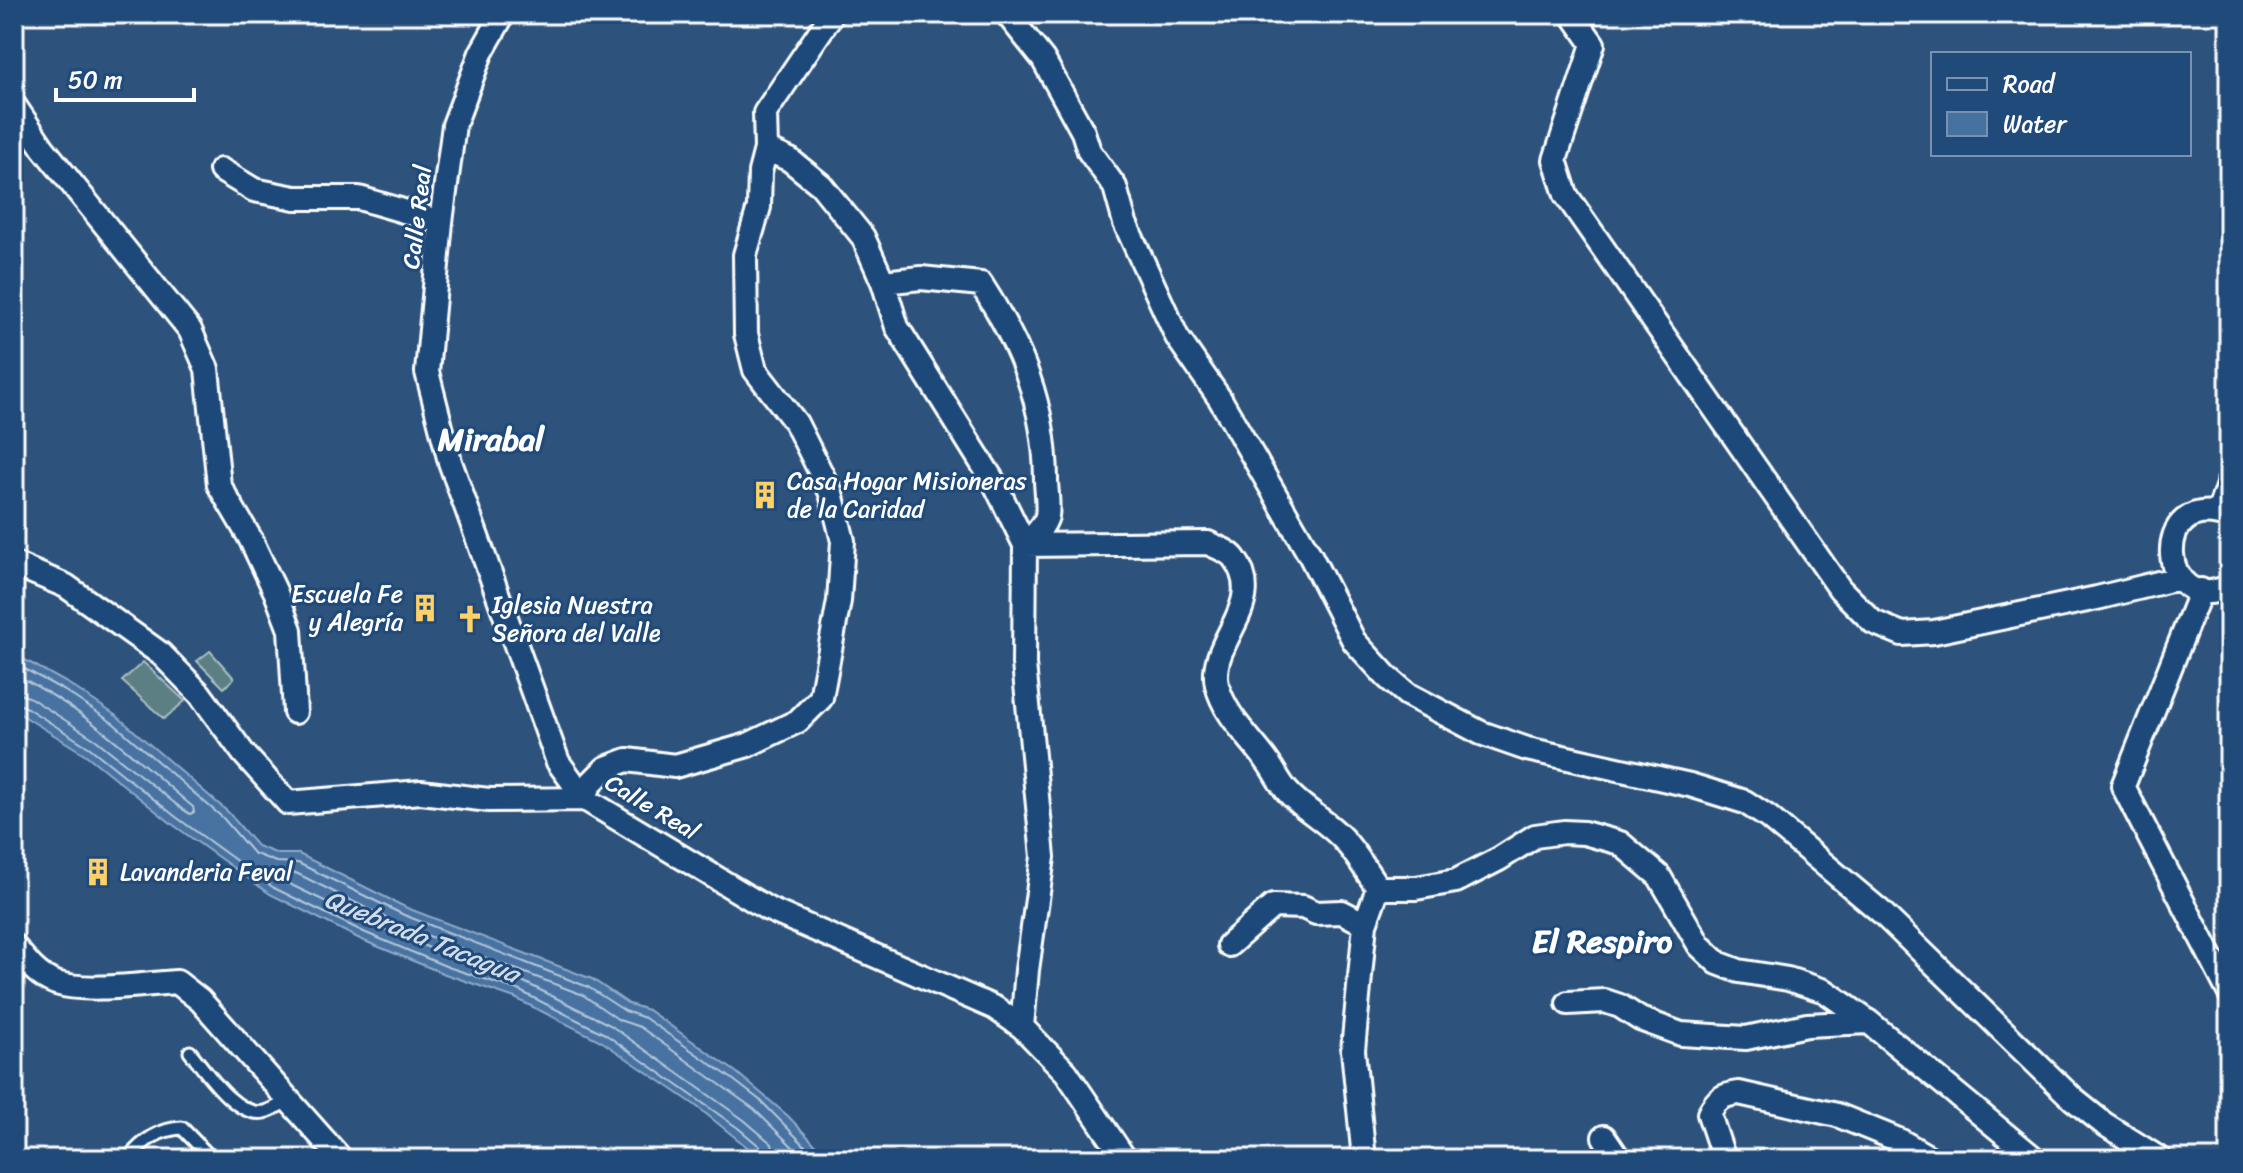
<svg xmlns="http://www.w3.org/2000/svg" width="2243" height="1173" font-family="Sriracha,sans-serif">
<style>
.green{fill:#5b7f84;stroke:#adbfc2;stroke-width:2}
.water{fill:#4672a1;stroke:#90aac7;stroke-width:2}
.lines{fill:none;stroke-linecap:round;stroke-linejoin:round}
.shore{stroke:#b5c7d9;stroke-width:2}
.service-casing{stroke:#fff;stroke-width:17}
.minor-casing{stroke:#fff;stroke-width:28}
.service{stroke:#1f4a7a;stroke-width:11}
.minor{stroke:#1f4a7a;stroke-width:22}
.labels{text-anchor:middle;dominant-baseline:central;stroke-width:6;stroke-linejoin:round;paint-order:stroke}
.street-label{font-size:24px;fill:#fff;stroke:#1f4a7a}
.poi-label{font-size:24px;fill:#fff;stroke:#1f4a7a;text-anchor:start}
.water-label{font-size:26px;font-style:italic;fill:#d1dce8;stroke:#1f4a7a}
.district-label{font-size:32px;font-weight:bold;fill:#fff;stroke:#1f4a7a}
</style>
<rect width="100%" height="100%" fill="#2d537d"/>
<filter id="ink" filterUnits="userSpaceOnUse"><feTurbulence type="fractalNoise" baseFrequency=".0125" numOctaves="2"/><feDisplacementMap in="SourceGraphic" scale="16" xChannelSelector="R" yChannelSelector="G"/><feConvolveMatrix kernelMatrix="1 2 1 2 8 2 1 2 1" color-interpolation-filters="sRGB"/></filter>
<g filter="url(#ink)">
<path class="green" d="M210 651 234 678 224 688 197 661Z
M143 662 185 701 164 719 122 681Z"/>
<path class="water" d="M14 654 69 684 118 717 228 812 257 846 278 854H299L407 908 592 979 629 1004 648 1010 736 1072 788 1116 829 1159H762L695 1105 601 1041 515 998 445 974 362 940 270 894 172 824 86 755 14 710Z"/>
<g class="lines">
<path class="shore" d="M14 663 65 691 113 723 223 818 253 853 276 862 298 863 404 915 588 987 625 1011 645 1018 731 1078 761 1101 818 1159
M14 674C85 709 134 757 193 807L194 812 190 814 182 809 96 740 29 697 14 693
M14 703 24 706 90 748 176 817 274 888 366 933 448 967 518 990 605 1034 738 1128 764 1150 766 1159
M776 1159 772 1144 744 1120 610 1025 522 981 451 957 370 923 281 880 280 874 296 873 400 925 583 995 619 1020 640 1027 754 1109 805 1159"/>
<defs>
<path id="service" d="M190 1052C206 1071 236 1118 264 1112 272 1110 281 1104 288 1101
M128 1159C142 1141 159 1129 182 1128L212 1159"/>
<path id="minor" d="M503 14 481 53 454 125 441 222 427 372 450 462 558 762 585 799 768 909 995 1008 1022 1027 1066 1072 1125 1159
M1007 14 1043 59 1083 132 1089 151 1115 187 1125 223 1177 337 1220 399 1311 557 1354 641 1387 677 1407 694 1481 733 1527 749 1690 785 1745 802 1768 817 1880 911 2073 1099 2103 1123 2160 1159
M1572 14 1593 44 1555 160 1566 195 1840 589 1873 622 1902 634 1934 632 2097 598 2179 578
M14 105 43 148 190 330 207 369 219 485 250 538 276 593 290 630 295 712
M766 149 790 160 821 185 863 237 883 282 897 327 995 484 1025 545 1208 543C1216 547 1229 551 1234 558 1269 605 1207 641 1217 685 1225 716 1249 736 1267 761 1274 770 1279 782 1287 791 1301 808 1327 821 1343 839 1356 853 1367 872 1378 888H1416L1456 881 1499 859 1535 836 1564 832 1584 833 1620 843 1659 876 1699 945 1718 963 1739 971 1788 979 1825 991 1869 1022 2035 1159
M221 170 254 190 295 198H359L441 222
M883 282 921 278 981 284C1021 346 1045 404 1046 479 1046 490 1049 505 1047 516 1044 527 1033 537 1025 545L1024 664 1043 857 1027 970 1022 1027
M2218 513 2229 482
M2229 517C2147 487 2159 622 2229 586
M14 564 66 586 161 654 200 694 244 754 288 803 421 792 489 800 585 799 590 784 606 768 627 760 675 766 748 745 798 721 821 698 839 601 843 541 831 493 796 423 755 370 746 334 745 255 759 207 760 172 766 149 765 113 832 14
M2201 590 2123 786 2229 992
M1229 945 1273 906 1303 907 1316 913 1342 912 1365 924
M14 946C26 961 38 977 56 983 86 993 145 984 177 982L200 1000 341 1159
M1568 1003 1605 1001 1620 1006 1640 1019 1681 1034 1746 1038 1807 1025 1869 1022
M1604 1137 1619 1159
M1364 1159 1353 1050 1365 924 1378 888
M1724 1159 1709 1114C1716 1099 1722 1095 1739 1093L1837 1115 1901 1141 1932 1159"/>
</defs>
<use href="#service" class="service-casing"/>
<use href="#minor" class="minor-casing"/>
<use href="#service" class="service"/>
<use href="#minor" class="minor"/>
</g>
</g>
<defs>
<symbol id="building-bare" viewBox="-9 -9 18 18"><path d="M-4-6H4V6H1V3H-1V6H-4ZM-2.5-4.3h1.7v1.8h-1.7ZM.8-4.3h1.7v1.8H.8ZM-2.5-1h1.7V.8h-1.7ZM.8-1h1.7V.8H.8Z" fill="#ffd166" stroke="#1f4a7a" stroke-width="2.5" paint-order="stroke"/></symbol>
<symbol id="church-bare" viewBox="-9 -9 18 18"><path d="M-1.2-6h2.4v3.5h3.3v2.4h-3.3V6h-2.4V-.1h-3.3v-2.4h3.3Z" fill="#ffd166" stroke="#1f4a7a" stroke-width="2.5" paint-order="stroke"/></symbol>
</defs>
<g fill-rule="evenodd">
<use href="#building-bare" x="745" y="475" width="40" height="40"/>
<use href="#building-bare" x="405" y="588" width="40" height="40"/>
<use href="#church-bare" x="450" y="599" width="40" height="40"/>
<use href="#building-bare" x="78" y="852" width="40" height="40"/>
</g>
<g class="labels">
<g class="street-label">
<text transform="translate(417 217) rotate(-83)">Calle Real</text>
<text transform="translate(652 807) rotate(31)">Calle Real</text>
</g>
<g class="poi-label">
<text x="787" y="481">Casa Hogar Misioneras<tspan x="787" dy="28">de la Caridad</tspan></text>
<text x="403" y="594" text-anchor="end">Escuela Fe<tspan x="403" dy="28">y Alegría</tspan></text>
<text x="492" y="605">Iglesia Nuestra<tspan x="492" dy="28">Señora del Valle</tspan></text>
<text x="120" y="872">Lavanderia Feval</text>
</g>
<g class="water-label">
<text transform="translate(422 936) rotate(22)">Quebrada Tacagua</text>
</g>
<g class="district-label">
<text x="491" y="439">Mirabal</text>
<text x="1602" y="941">El Respiro</text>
</g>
</g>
<rect width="2243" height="1173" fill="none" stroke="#1f4a7a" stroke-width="48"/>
<rect x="24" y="24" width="2195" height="1125" fill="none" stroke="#fff" stroke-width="3" filter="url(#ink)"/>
<rect x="1931" y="52" width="260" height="104" fill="#1f4a7a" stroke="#7992af" stroke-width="2"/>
<rect x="1947" y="78" width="40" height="12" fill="#1f4a7a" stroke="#7992af" stroke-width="2"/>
<text x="2003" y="92" font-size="24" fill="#ffffff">Road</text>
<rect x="1947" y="112" width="40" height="24" fill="#4672a1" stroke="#7992af" stroke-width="2"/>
<text x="2003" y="132" font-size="24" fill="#ffffff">Water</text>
<path d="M56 88v12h138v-12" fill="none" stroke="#ffffff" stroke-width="4"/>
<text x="68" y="88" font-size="24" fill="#ffffff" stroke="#1f4a7a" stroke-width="6" paint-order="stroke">50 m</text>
</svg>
